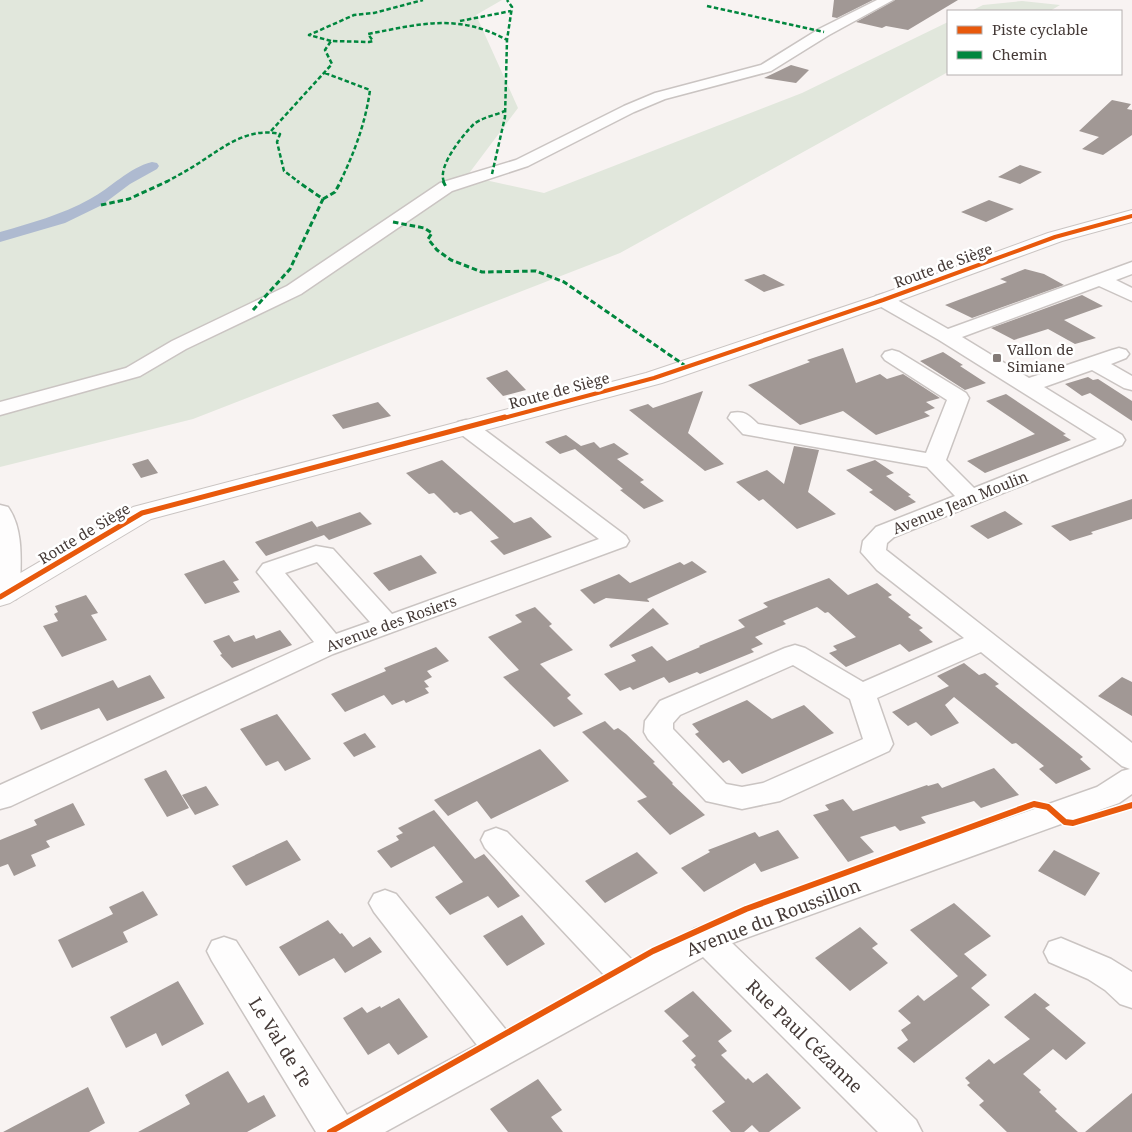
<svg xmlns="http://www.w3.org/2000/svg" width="1132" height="1132" font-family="'Noto Serif',serif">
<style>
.green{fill:#e1e7dc}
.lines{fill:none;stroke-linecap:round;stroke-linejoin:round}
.canal{fill:#aebad0;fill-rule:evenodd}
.building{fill:#a19895}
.minor-casing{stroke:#cac4c2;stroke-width:3}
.tertiary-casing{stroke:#cac4c2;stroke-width:2}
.minor{fill:#fefdfd;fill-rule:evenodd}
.tertiary{fill:#fefdfd;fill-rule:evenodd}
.quiet-far1{stroke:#00873e;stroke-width:2.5;stroke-dasharray:4.5 2.5;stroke-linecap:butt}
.quiet{stroke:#00873e;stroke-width:3;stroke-dasharray:5.5 3;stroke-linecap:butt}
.cycleway-far2-casing{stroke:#fff;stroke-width:6}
.cycleway-far1-casing{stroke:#fff;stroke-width:8}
.cycleway-casing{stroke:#fff;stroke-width:9}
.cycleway-far2{stroke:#e8590c;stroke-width:4}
.cycleway-far1{stroke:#e8590c;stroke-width:5}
.cycleway{stroke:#e8590c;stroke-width:6}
.poi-dot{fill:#847b78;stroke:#fff;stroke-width:2}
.labels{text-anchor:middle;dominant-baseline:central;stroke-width:5;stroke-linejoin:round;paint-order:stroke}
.street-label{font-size:15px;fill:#453a37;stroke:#fff}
.poi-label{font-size:15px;fill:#453a37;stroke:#fff;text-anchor:start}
.near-street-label{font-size:18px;fill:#453a37;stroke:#fff}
</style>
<rect width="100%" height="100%" fill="#f8f3f2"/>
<path class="green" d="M0 0H502L476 15 518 108 467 176 544 193 802 93 948 22V72L620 253 193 419 0 467Z
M1022 1 1060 5 1050 11H971L983 5Z"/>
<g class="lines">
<path class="canal" d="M152 162 157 163 159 166 157 169 130 184 102 205 65 223 0 242V232C31 223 61 215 90 199 111 188 128 168 152 162Z"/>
</g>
<path class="building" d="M834 0H873L837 18 832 17Z
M895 0H958L908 30 886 26 882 28 856 22Z
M791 65 809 70 796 83 764 78Z
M1112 100 1131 104 1127 109 1132 110V135L1103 155 1082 149 1099 137 1079 131Z
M1020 165 1042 172 1020 184 998 177Z
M989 200 1014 209 986 222 961 212Z
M1025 269 1044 274 1064 285 972 318 945 305 1007 282 1000 279Z
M764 274 785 285 764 292 744 280Z
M1082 295 1103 306 1064 320 1096 338 1075 344 1048 329 1014 340 991 328Z
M843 348 856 383 880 374 887 379 903 374 940 398 926 402 935 408 924 412 930 416 876 435 843 411 800 425 748 385 810 362 807 360Z
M943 352 963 365 960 366 986 383 965 390 920 361Z
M507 370 526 390 503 396 486 378Z
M1088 377 1093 380 1098 379 1132 401V421L1090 393 1082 396 1065 384Z
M703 391 688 433 724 464 705 471 629 410 648 404 653 408Z
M1006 394 1066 434 1063 435 1071 440 985 473 967 461 1035 434 986 401Z
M378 402 391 416 343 429 332 415Z
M566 435 581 446 594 442 600 448 614 443 629 454 617 459 644 480 640 482 664 501 644 509 620 490 623 489 575 449 560 454 545 442Z
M794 446 819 450 808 492 836 514 797 529 763 499 759 501 736 482 767 470 784 484Z
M148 459 158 473 141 478 132 464Z
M442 460 514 523 531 517 552 537 504 555 490 541 499 538 471 511 460 515 457 512 454 513 434 493 429 494 406 473Z
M875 460 894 473 886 476 911 495 908 496 916 502 895 511 869 492 873 490 846 470Z
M1132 499V519L1091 532 1093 534 1070 541 1051 526Z
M1005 511 1023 524 988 539 970 526Z
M360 512 372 524 329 540 324 535 266 556 255 542 312 521 319 530 317 527Z
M421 555 437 573 389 591 373 573Z
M224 560 239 580 233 582 240 592 205 604 184 574Z
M692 561 707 572 647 599 650 602 606 598 594 604 580 590 619 574 630 583 680 562 684 565Z
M829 578 848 595 877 583 892 595 888 597 911 615 908 617 923 628 919 630 933 642 909 652 900 644 846 667 829 653 837 650 833 646 856 637 828 612 825 613 817 607 783 621 786 624 755 637 763 644 751 649 754 652 700 674 697 672 669 683 664 677 633 690 630 687 620 691 604 674 636 661 631 655 652 646 667 661 700 647 699 646 745 627 738 620 768 607 763 603Z
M86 595 98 613 91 615 107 640 62 657 43 626 58 621 54 614 58 612 55 606Z
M535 607 552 624 549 626 573 650 540 664 571 695 567 698 583 714 554 727 503 677 519 670 488 637 522 622 515 615Z
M653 608 669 624 611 648 609 645Z
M280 630 292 645 232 668 220 655 222 654 213 641 229 635 234 642 254 635 256 639Z
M436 647 449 661 427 671 432 677 424 681 429 687 425 688 429 693 406 703 404 700 392 705 384 695 345 712 331 694 386 671 384 668Z
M964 663 979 675 985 673 999 684 995 686 1083 757 1080 759 1091 769 1056 784 1039 769 1044 766 1016 743 1012 744 954 697 945 705 959 723 931 736 916 722 908 726 892 712 949 686 937 676Z
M150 675 165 698 107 721 99 708 41 730 32 712 113 680 118 688Z
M1122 677 1132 682V716L1098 696Z
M747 700 772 719 804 705 834 733 742 774 729 760 723 763 695 734 699 732 692 724Z
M277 714 311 759 285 771 278 761 266 766 240 729Z
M605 721 614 730 618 728 626 734 655 762 653 763 673 783 672 784 705 815 670 835 637 801 647 797 582 732Z
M365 733 376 747 354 757 343 743Z
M540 749 569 781 491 819 477 801 448 816 434 800Z
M994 768 1019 795 981 808 974 801 921 817 926 823 900 831 895 826 860 837 874 852 848 862 813 815 829 810 825 805 843 799 853 811 927 785 928 786 938 783 942 788Z
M166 770 189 808 167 817 144 779Z
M206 786 219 805 195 815 182 795Z
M73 803 85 825 46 841 50 847 31 855 36 866 14 876 8 864 0 867V840L37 825 34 820Z
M434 810 475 859 484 854 520 896 498 908 488 896 450 915 435 897 463 882 434 846 391 868 377 851 399 840 396 836 403 833 398 828Z
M778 830 799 858 761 872 755 863 704 892 681 868 710 852 708 850 755 832 759 837Z
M287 840 301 860 246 886 232 866Z
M1054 850 1100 873 1085 896 1038 871Z
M637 852 658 873 605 903 585 881Z
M143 891 158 915 123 932 128 942 72 968 58 940 113 914 109 907Z
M954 903 991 936 964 954 987 975 971 988 990 1005 914 1063 897 1048 908 1040 901 1030 911 1023 898 1011 918 995 924 1001 958 976 910 930Z
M522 915 545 944 507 966 483 936Z
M328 920 340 934 342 933 353 947 370 937 382 952 345 973 334 958 299 976 279 947Z
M860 927 878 944 872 948 888 963 850 991 815 958Z
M178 981 204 1024 162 1046 156 1033 126 1048 110 1017Z
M693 991 732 1031 718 1041 727 1051 721 1055 746 1080 748 1078 753 1083 767 1073 801 1108 769 1132H759L752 1125 744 1132H731L712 1111 725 1102 694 1067 696 1065 691 1060 696 1056 682 1041 689 1036 664 1011Z
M1035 993 1050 1005 1045 1008 1086 1043 1066 1060 1053 1049 1023 1074 1041 1090 1039 1092 1057 1109 1055 1111 1078 1132H1007L979 1105 984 1101 967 1085 970 1083 965 1078 989 1059 994 1064 1030 1039 1004 1017Z
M399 998 428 1037 398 1055 389 1043 368 1055 343 1018 362 1007 367 1013 380 1006 381 1008Z
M228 1071 248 1103 264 1095 276 1116 247 1132H138L190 1104 185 1095Z
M538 1079 562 1110 551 1117 563 1132H508L490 1109Z
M88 1087 105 1123 89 1132H3Z
M1132 1093V1132H1085Z"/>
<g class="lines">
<defs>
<path id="minor" d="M877 0H893L829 35 771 71 665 99 634 112 528 166 452 191 301 294 186 349 140 376 0 415V402L126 368 172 341 287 286 440 183 516 160 624 106 655 93 761 65 819 29Z
M1132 262V274L1116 280 1132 288V301L1099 286 962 337 1029 378 1112 350 1119 348 1126 350 1129 354 1126 358 1111 364 1132 376V390L1124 388 1092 370 1044 387 1122 435 1125 440 1122 445 894 537 887 543 886 550 1132 743V794L1119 803 732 943 916 1120 922 1132H878L703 957 385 1132H316L212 961 207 951 212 941 224 937 236 941 347 1115 477 1045 374 912 369 903 374 894 385 890 396 894 506 1030 606 977 485 848 481 840 485 832 496 828 507 832 634 962 694 929 1097 787 1122 771 1130 769 1122 766 981 652 877 698 893 744 889 751 780 801 742 809 706 801 648 739 644 732 645 721 660 701 785 648 795 645 805 648 863 682 964 638 877 570 861 552 863 541 876 527 955 496 927 467 743 434 728 418 731 413C744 410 749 415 758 424L926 453 947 400 885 360 882 356 885 352 892 350 899 352 966 393 969 398 946 460 974 488 1097 439 939 340 876 304 873 300 876 296 883 294 890 296 948 329ZM793 665 850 699 863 739 763 783 742 787 726 784 673 729V723L680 715Z
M466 420 474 422 626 536 629 541 626 546 333 654 11 806 0 809V785L314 642 257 572 263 564 307 549 316 546 333 549 392 614 599 539 458 432 455 427 458 422ZM317 562 370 622 336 634 285 573Z
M0 505 8 507C25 531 20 566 20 593L16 599 7 601 0 599Z
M1061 938 1111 959 1132 972V1008L1120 1004 1105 990 1088 979 1049 962 1044 952 1049 942Z"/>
<path id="tertiary" d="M1132 210V222L1062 241 890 304 662 383 151 519 10 603 0 606V585L133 507 646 373 876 296 1048 233Z"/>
</defs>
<use href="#minor" class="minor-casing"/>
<use href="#tertiary" class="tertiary-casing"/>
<use href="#minor" class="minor"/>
<use href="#tertiary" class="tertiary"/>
<path class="quiet-far1" d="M707 6 824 32
M460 21 511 11
M331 41 309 35 354 15 374 13 423 0
M325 73 370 90C366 121 354 154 340 182
M271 131 332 64 325 50 331 41 369 42 373 41 368 34C420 24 458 13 507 40
M492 174 505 117 507 40 512 7 507 0
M166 182C177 176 188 170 199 163 225 146 248 127 280 134L277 142 284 171 299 182
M444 182C437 167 462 136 473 125 480 118 496 115 505 111"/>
<path class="quiet" d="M443 181 446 187
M323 199 335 192 341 181
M101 205 129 199 168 181
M393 222 424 228 432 233 428 239 437 250 451 260 482 272 536 271 564 282 687 367
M253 310 290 269 323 199 297 181"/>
<defs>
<path id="cycleway-far2" d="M500 419 654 378 883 300 1055 237 1132 216"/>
<path id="cycleway-far1" d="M0 597 142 513 505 417"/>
<path id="cycleway" d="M330 1132 653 951 746 909 1034 804 1048 807 1065 822 1073 823 1132 805"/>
</defs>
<use href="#cycleway-far2" class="cycleway-far2-casing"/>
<use href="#cycleway-far1" class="cycleway-far1-casing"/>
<use href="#cycleway" class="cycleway-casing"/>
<use href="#cycleway-far2" class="cycleway-far2"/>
<use href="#cycleway-far1" class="cycleway-far1"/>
<use href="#cycleway" class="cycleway"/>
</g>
<rect class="poi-dot" x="992" y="353" width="10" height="10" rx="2.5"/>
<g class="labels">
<g class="street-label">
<text transform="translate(943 265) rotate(-20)">Route de Siège</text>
<text transform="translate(559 390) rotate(-15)">Route de Siège</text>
<text transform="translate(960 502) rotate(-22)">Avenue Jean Moulin</text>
<text transform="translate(84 533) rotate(-31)">Route de Siège</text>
<text transform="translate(391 623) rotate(-20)">Avenue des Rosiers</text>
</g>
<g class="poi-label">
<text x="1007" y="349">Vallon de<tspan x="1007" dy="17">Simiane</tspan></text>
</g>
<g class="near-street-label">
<text transform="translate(773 917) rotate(-21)">Avenue du Roussillon</text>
<text transform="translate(805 1036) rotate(44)">Rue Paul Cézanne</text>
<text transform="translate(281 1042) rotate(58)">Le Val de Te</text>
</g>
</g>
<rect x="947" y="10" width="175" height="65" fill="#ffffff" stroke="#b5b0af"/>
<rect x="957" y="26" width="25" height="8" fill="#e8590c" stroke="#b5b0af"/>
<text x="992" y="35" font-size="15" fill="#453a37">Piste cyclable</text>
<rect x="957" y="51" width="25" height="8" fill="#00873e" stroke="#b5b0af"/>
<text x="992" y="60" font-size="15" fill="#453a37">Chemin</text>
</svg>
